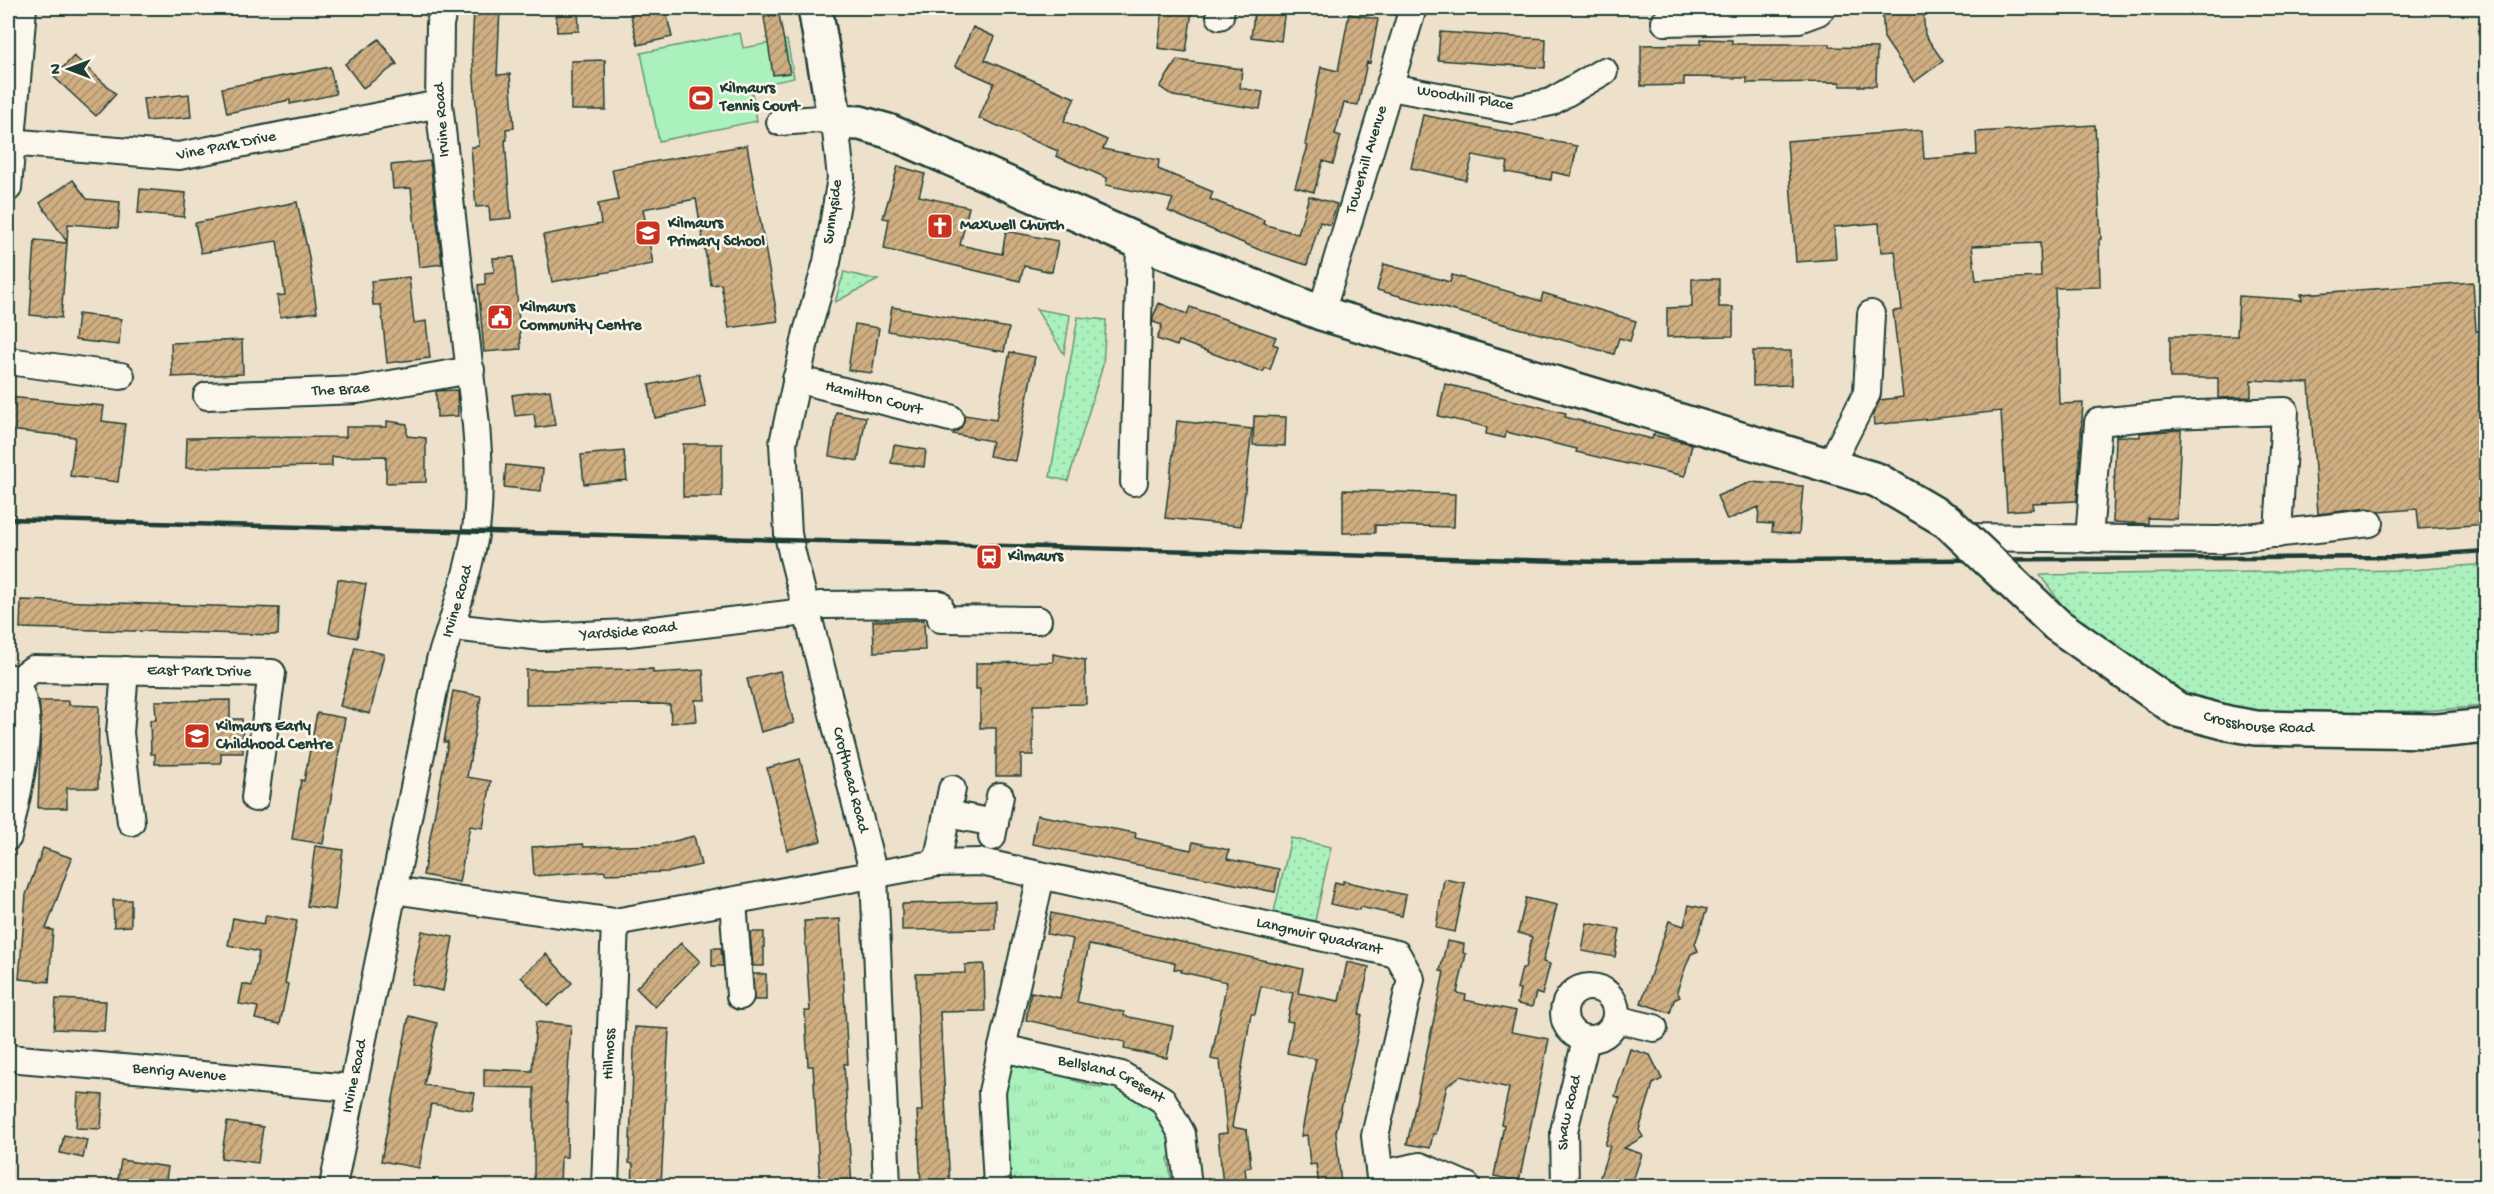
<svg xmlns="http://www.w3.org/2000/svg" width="2494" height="1194" font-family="'Gochi Hand',sans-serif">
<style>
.grass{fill:url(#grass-dots);stroke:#659778;stroke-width:1.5}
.park{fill:url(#park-tufts);stroke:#659778;stroke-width:1.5}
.pitch{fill:#abf1bd;stroke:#659778;stroke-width:1.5}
.building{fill:url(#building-hatch);stroke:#1f3d34;stroke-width:1.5;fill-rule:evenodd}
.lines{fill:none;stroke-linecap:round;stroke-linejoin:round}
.minor-casing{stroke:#1f3d34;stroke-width:30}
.major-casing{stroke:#1f3d34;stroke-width:38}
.minor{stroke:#fbf7ec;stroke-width:26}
.major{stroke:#fbf7ec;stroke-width:33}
.rail{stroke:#1f3d34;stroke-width:4.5}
.major-bridge-casing{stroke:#1f3d34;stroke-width:38;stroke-linecap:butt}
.major-bridge{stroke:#fbf7ec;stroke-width:33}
.labels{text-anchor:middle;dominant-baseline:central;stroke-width:5;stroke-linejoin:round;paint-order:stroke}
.poi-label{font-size:16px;font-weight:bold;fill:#1f3d34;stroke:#fbf7ec;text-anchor:start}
.street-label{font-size:16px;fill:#1f3d34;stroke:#fbf7ec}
</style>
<defs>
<pattern id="grass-dots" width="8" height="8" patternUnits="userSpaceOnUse" patternTransform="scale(1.5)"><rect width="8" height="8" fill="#abf1bd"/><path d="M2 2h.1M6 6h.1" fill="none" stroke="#93d0a3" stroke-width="1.8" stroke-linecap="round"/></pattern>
<pattern id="park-tufts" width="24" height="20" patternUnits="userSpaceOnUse" patternTransform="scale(1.5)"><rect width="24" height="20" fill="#abf1bd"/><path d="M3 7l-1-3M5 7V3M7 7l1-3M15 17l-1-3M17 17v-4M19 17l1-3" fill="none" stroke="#93d0a3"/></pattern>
<pattern id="building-hatch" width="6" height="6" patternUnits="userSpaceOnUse" patternTransform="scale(1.5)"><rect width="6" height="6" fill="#cfae82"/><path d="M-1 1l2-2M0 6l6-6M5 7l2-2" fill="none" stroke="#a78f6b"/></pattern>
</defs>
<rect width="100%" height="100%" fill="#eee1cc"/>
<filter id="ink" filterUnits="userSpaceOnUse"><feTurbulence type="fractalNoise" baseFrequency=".0167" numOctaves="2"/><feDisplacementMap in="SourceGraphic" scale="12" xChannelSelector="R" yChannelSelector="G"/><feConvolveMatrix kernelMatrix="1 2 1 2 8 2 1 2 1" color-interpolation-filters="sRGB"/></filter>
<g filter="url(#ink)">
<path class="grass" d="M844 272 878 280 835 302Z
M1036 309 1070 315 1064 354Z
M1078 317 1106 320 1103 365 1068 481 1050 477Z
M2486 564V706L2423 711 2316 713 2215 710 2152 680 2070 616 2040 575 2412 570Z
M1291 838 1331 847 1315 921 1274 912Z"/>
<path class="park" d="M1009 1056 1069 1071 1072 1080 1101 1088 1113 1082 1139 1092 1171 1127 1175 1152 1168 1158 1172 1186H1007L1000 1123Z"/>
<path class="pitch" d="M740 33 743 48 787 40 794 78 751 87 757 121 659 141 641 53Z"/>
<path class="building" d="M474 8H500L497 75 510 74 514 128 506 129 507 140H505L511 218 490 220 489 206 476 207 471 147 479 146 472 52Z
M556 8H578L579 31 557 32Z
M629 8H665L672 37 638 45Z
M1163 8 1192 12 1186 52 1158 48Z
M1255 8H1285L1281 41 1251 37Z
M1882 8H1923L1925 35 1943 61 1914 82 1884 38Z
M1349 14 1378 19 1370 63 1367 62 1358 105 1344 103 1335 134 1341 136 1333 164 1323 161 1314 192 1295 187 1308 146 1305 145 1321 67 1338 71Z
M779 15 790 73 773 75 764 17Z
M973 27 995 37 985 60 1075 98 1064 121 1107 140 1103 149 1159 160 1158 169 1213 192 1210 199 1264 220 1263 224 1298 234 1309 196 1337 204 1330 225 1320 222 1307 265 1262 251 1168 211 1173 199 1106 185 1107 178 1056 156 1058 151 979 118 994 83 955 66Z
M1440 32 1546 39 1545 68 1438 60Z
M379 39 397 64 363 88 345 64Z
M1701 39 1732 40V44H1830V47L1877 48 1876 86H1840V82L1747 83V78L1684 77V85L1641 86V45L1701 44Z
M74 56 116 94 96 116 54 77Z
M605 60 606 110H571V61Z
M1177 60 1242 69 1240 88 1263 92 1260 109 1173 96 1160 87Z
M330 67 336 94 290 104V100L227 113 222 88Z
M189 94 191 117 146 121 143 99Z
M1423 115 1577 146 1571 176 1552 172 1551 180 1506 172 1508 162 1473 155 1466 180 1411 168Z
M2095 125 2101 239 2099 240 2100 287 2055 288 2059 404 2083 403 2077 501 2032 503 2033 509 2007 511 2001 411 1874 425 1873 414 1880 400 1903 397 1893 311 1902 310 1895 251 1881 252 1879 223 1834 227 1836 259 1796 262 1787 141 1922 130 1924 159 1977 155 1976 132ZM2040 243 2041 277 1976 280 1972 246Z
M747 145 778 321 729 328 721 284 711 285 696 199 643 209 653 264 552 282 543 235 601 224 598 204 618 200 612 169Z
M430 161 442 264 419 267 411 188 393 189 391 165Z
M898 166 925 174 919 196 969 207 960 245 1002 254 1006 231 1058 241 1052 272 1024 266 1020 281 884 249 889 219 883 218Z
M73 180 87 199 120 202 118 228 68 224 67 242 40 203Z
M140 189 186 193 184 217 138 213Z
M297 202 309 257 317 312 280 317 277 296 285 295 277 241 201 253 195 223Z
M35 240 67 243 61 318 30 315Z
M514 257 521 349 484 352 478 285 485 284V273L494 272 493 258Z
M1384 264 1450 282 1452 275 1541 301 1543 293 1636 321 1630 341 1619 338 1614 354 1377 290Z
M409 277 414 323 426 321 430 358 387 363 381 305H373L371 281Z
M1692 279H1719V307H1733V336L1667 337V308L1692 307Z
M2473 282 2476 331 2487 330V524L2419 529 2417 509 2379 512 2368 508 2318 514 2309 383 2251 380V397L2218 398V378H2170V336H2237L2239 296 2302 300 2301 294Z
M1159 303 1187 314 1190 307 1276 337 1273 344 1278 346 1270 370 1265 368 1263 372 1179 341 1177 346 1157 339 1162 325 1153 322V317Z
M892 307 1009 328 1004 352 888 331Z
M78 314 121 319 119 345 75 340Z
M855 324 879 328 872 373 848 370Z
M242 340 243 374 172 377 171 343Z
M1753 351H1791V385L1753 386Z
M1010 352 1035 357 1015 461 989 456 992 441 953 434 961 428 965 415 996 420Z
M699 374 706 407 655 418 649 385Z
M1445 384 1566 413 1565 417 1652 439 1653 435 1692 444 1685 476 1628 463 1627 464 1576 452 1577 449 1506 432 1505 438 1486 434 1487 427 1438 416Z
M457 390 458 416 437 417 436 391Z
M550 390 555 425 536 428 534 414 515 416 512 395Z
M8 397 104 406 102 421 125 424 118 482 70 476 75 437 8 430Z
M836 412 866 417 858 461 829 456Z
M1254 416 1286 417 1285 446 1253 445Z
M387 421 407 424V436L426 438V482L386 483V456L332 457V466L186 468 187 438 346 437V427H387Z
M1177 421 1252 429 1241 526 1165 518Z
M2181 430 2177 519 2148 518V524L2113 522 2116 436 2140 437V433Z
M683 444H722V497H683Z
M894 445 926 450 924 467 891 463Z
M624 451 627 480 584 484 581 455Z
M506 465 543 469 541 491 504 487Z
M1751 482 1803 486 1799 534 1772 532 1773 524 1758 523 1759 507 1727 520 1717 496Z
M1343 490 1455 494 1454 527 1375 525V533H1343Z
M338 579 366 584 357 638 329 633Z
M21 600 279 608 278 635 20 628Z
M924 620 925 650 874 652 873 621Z
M355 647 384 654 370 714 340 706Z
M1053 654 1085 660 1086 704 1033 705V755H1021V776H996V728H980V689H976V663L1053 662Z
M653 669V673L703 670 705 700H695L697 721 671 723 670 705 660 704 526 705V670Z
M780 671 794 723 761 732 747 679Z
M453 691 481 696 467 777 491 781 483 828 470 826 459 882 423 875 448 742H444Z
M230 700V719H242L243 753H221V763L155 764V754H151L150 720H156L155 701Z
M39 701H69V705L99 706 98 788H67V808H38L41 721Z
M317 713 345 718 323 844 292 839 301 780 304 781Z
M800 759 821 841 787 850 767 768Z
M1037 815 1136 833 1135 838 1191 850 1193 842 1229 850 1227 859 1279 869 1275 892 1032 844Z
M694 836 701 865 670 872 605 874V871L534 876 532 847 583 844 584 847 659 845Z
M315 846 343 850 335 910 307 906Z
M43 848 72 858 46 929 53 930 49 982 19 979 26 895Z
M1444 879 1465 883 1455 932 1436 928Z
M1343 881 1406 895 1402 916 1360 907 1359 910 1330 904 1335 882 1343 884Z
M1526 898 1557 905 1543 962 1550 964 1542 995 1536 993 1532 1007 1517 1004 1520 989H1517L1522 968H1525L1532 937 1518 933Z
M113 900H131V926L114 927Z
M995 901V929L902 930V904Z
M1689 905 1707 909 1695 944 1698 951 1691 954 1686 966 1677 991 1680 997 1674 1000 1670 1013 1641 1003 1669 921 1684 926Z
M1051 913 1303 969 1298 993 1339 1001 1347 962 1369 967 1359 1014 1362 1015 1336 1132 1341 1186H1319L1316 1164 1310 1165 1307 1135 1301 1136 1316 1059 1287 1053 1293 1022 1287 1021 1293 993 1261 986 1255 1014H1251L1232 1127 1247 1130 1251 1167 1245 1168 1247 1186H1223L1218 1134 1227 1133 1220 1061 1211 1059 1227 982 1181 972 1182 970 1174 969 1175 963 1089 945 1077 1002 1124 1012V1016L1173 1026 1167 1058 1124 1049 1125 1042 1026 1020 1031 992 1060 998 1073 939 1047 934Z
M266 915 297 921 285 983 288 984 280 1024 255 1019 258 1007 239 1004 243 984 252 986 259 952 228 945 233 918 264 924Z
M840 919 848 1064H844L852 1186H820L813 1066H808L805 1011H810L804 921Z
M1587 923 1620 929 1615 957 1582 951Z
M422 931 453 937 443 991 411 984Z
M750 932H764V966H753Z
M1447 941 1464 944 1463 953 1466 954 1457 993 1466 995 1465 1000 1516 1011 1511 1032 1549 1039 1519 1181 1494 1176 1504 1125 1501 1124 1509 1088 1460 1076 1447 1086 1436 1134H1433L1430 1148 1407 1144 1444 972 1440 971Z
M681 943 700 961 655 1007 636 988Z
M712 948H721L723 966H712Z
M546 954 572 983 548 1006 521 977Z
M984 964 985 1011 940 1012 950 1186H921L917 1111H922L916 974 965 973V965Z
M753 974H766V1000H754Z
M56 999 106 1001 104 1031 54 1029Z
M409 1016 437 1023 424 1085 475 1093 472 1110 431 1104 419 1168 381 1161Z
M536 1022 571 1025 566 1103H568L567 1157H561L560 1186H534V1088L484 1087V1069L532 1071Z
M635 1027 669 1029 661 1186H632L633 1164 629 1163Z
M1630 1049 1650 1055 1662 1079 1653 1084 1639 1130 1643 1137 1624 1148 1642 1154 1631 1186H1597L1610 1146 1605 1145 1620 1098 1615 1096Z
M78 1093 103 1095 101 1129 76 1128Z
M227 1122 263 1127 258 1163 221 1158Z
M64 1135 87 1140 83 1158 60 1153Z
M121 1160 168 1167 165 1186H117Z"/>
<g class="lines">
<defs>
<g id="minor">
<path d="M1220 16 1221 8"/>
<path d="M1665 22 1799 19 1818 12 1822 8"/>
<path d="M1390 87 1513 110 1551 102 1604 71"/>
<path id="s1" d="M780 122 819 119 835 122 841 178 827 262 807 332 783 443 788 534 792 553 874 875 887 1186"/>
<path id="s2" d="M8 142 179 156 439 104"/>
<path d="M8 188 23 8"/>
<path id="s3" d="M1321 313 1413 8"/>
<path d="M8 361 121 376"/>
<path id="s4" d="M796 379 950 418"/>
<path id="s5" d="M207 396 357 390 471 370"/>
<path d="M1830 465 1867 393 1871 314"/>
<path d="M1134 482 1140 242"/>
<path d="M1964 537 2220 540 2370 523"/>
<path d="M2089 539 2098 422 2168 415 2285 411 2278 534"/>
<path id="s6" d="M452 627 542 637 628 633 805 612 820 605 939 604 941 619 1038 620"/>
<path d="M125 670 120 733 131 822"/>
<path id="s7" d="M8 677 16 681 33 669 272 673 255 798"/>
<path d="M947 814 995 823"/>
<path d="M8 837C15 806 31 738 25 708 23 699 19 690 16 681"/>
<path d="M992 837 1000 796"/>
<path d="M937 863 952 789"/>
<path id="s8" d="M393 890 615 922 937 863 981 862 1397 954 1411 979 1375 1136 1381 1186"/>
<path d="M733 901 740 996"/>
<circle cx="1590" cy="1013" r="26"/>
<path d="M1616 1019 1654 1028"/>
<path id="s9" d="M1002 1048 1121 1075 1163 1100 1182 1134 1188 1186"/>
<path id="s10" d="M8 1058 351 1088"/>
<path d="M1381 1174 1420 1166 1467 1186"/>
<path id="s11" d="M333 1186 440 660C453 621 466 581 474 540 481 508 479 457 476 425L439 104 440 24 444 8"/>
<path id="s12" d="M605 1186 615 922"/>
<path d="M997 1186 992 1092 1041 876"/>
<path id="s13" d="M1565 1186 1564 1131 1586 1040"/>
</g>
<g id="major">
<path d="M815 8 835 122 860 123 888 131 1140 242 1321 313 1877 480 1947 521"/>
<path id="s14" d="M2057 625 2178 710 2228 723 2256 728 2438 731 2486 726"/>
</g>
</defs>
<use href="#minor" class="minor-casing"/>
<use href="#major" class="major-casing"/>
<use href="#minor" class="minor"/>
<use href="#major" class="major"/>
<path class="rail" d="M8 519 1600 562 2396 557 2486 551"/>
<defs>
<path id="major-bridge" d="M1947 521 2057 625"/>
</defs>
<use href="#major-bridge" class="major-bridge-casing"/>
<use href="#major-bridge" class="major-bridge"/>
</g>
</g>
<defs>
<symbol id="stadium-square" viewBox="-11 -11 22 22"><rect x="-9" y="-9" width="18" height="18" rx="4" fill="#c8321e" stroke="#fbf7ec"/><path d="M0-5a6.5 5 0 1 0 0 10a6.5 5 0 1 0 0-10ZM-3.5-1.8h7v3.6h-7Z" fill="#fff"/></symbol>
<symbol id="church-square" viewBox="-11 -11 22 22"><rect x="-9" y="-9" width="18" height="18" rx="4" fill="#c8321e" stroke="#fbf7ec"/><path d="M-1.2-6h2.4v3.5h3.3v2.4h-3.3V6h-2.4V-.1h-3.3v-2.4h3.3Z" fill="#fff"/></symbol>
<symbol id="school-square" viewBox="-11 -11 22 22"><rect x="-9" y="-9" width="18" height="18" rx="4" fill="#c8321e" stroke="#fbf7ec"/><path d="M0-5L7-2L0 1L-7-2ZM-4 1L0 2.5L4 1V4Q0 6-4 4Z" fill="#fff"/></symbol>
<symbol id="civic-square" viewBox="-11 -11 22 22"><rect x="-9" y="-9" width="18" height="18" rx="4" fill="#c8321e" stroke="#fbf7ec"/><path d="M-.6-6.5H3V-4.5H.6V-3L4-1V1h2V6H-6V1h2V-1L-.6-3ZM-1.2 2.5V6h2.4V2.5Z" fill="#fff"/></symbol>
<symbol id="station-square" viewBox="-11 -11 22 22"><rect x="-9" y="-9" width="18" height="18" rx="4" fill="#c8321e" stroke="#fbf7ec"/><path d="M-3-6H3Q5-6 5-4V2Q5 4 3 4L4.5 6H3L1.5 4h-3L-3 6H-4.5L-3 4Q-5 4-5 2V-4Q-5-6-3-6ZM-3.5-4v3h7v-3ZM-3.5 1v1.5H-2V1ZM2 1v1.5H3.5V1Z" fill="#fff"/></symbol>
</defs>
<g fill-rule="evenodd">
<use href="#stadium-square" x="686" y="83" width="30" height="30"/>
<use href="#church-square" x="925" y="211" width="30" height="30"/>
<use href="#school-square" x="633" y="218" width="30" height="30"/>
<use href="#civic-square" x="485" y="302" width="30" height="30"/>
<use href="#station-square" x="974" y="542" width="30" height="30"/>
<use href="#school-square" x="182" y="721" width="30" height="30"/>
</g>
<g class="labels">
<g class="poi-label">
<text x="720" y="89">Kilmaurs<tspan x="720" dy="18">Tennis Court</tspan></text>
<text x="668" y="224">Kilmaurs<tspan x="668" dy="18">Primary School</tspan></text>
<text x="960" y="226">Maxwell Church</text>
<text x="520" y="308">Kilmaurs<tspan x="520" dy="18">Community Centre</tspan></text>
<text x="1008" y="557">Kilmaurs</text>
<text x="216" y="727">Kilmaurs Early<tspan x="216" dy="18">Childhood Centre</tspan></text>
</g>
<g class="street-label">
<text transform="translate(1465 99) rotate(9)">Woodhill Place</text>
<text transform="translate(443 120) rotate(-94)">Irvine Road</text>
<text stroke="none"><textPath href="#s2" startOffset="220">Vine Park Drive</textPath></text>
<text stroke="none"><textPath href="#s3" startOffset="160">Towerhill Avenue</textPath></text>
<text transform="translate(834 212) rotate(-82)">Sunnyside</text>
<text stroke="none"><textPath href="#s5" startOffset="134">The Brae</textPath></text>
<text stroke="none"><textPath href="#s4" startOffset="80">Hamilton Court</textPath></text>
<text stroke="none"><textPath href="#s11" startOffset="598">Irvine Road</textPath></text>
<text stroke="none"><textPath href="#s6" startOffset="177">Yardside Road</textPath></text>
<text stroke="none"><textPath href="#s7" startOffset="196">East Park Drive</textPath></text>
<text stroke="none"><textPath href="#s14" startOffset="230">Crosshouse Road</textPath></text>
<text stroke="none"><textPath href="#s1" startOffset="728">Crofthead Road</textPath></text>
<text stroke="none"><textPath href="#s8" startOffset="942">Langmuir Quadrant</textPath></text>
<text stroke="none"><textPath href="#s12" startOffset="132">Hillmoss</textPath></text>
<text stroke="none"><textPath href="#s10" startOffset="172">Benrig Avenue</textPath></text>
<text stroke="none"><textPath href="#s11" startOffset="112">Irvine Road</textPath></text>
<text stroke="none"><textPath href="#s9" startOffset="114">Bellsland Cresent</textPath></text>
<text stroke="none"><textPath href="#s13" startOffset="74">Shaw Road</textPath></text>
</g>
</g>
<rect width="2494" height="1194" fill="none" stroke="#fbf7ec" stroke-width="30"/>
<rect x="15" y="15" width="2464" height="1164" fill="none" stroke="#1f3d34" stroke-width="2" filter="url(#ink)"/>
<g transform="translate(69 69) rotate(270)" stroke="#fbf7ec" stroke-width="4.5" paint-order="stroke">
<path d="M0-4.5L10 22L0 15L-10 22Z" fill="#1f3d34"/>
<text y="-9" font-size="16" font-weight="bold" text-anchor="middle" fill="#1f3d34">N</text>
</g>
</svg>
